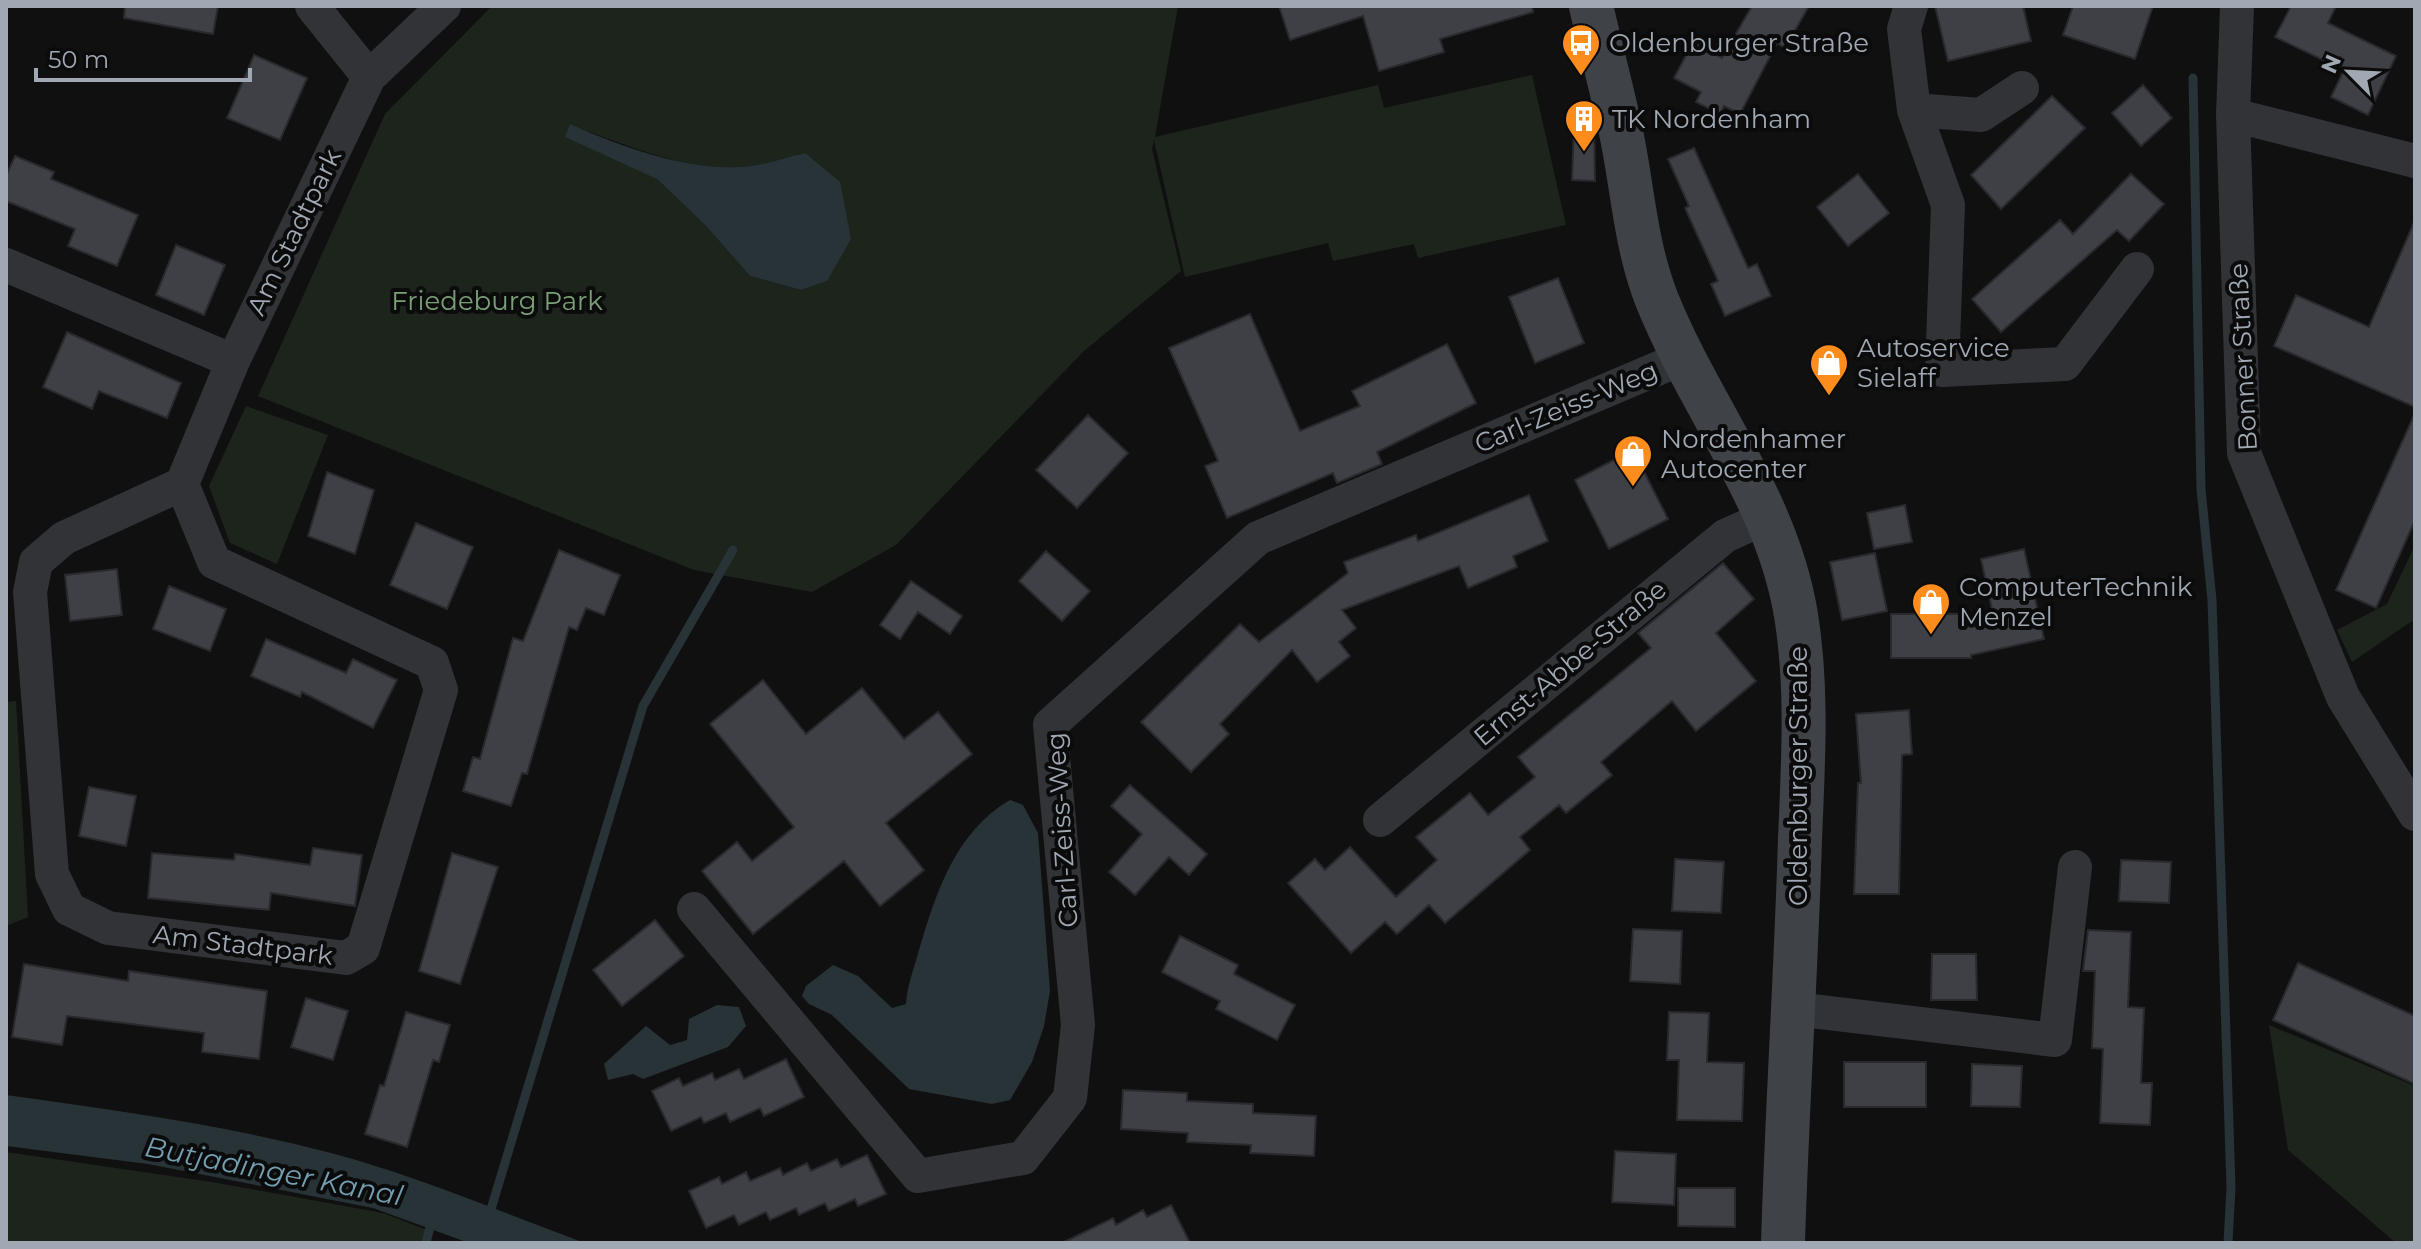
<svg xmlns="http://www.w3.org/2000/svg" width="2421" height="1249" font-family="Montserrat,sans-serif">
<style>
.green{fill:#1c241c;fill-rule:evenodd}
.water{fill:#283337}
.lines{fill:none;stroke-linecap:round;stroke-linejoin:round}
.stream{stroke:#283337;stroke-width:9}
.building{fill:#3e4045;stroke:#2a2a2e;stroke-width:2}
.street{stroke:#313337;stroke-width:34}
.secondary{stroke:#3f4247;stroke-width:44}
.labels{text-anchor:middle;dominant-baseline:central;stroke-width:8;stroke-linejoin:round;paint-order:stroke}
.poi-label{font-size:26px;fill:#a0a9b3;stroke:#0b0b0c;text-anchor:start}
.street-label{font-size:26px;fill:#a0a9b3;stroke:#0b0b0c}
.park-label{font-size:26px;fill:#7aa076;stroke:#0b0b0c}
.water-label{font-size:28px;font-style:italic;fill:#749fb1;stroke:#0b0b0c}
</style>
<rect width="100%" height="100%" fill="#101011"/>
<path class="green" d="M492 6H1178L1155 137 1378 85 1384 108 1532 75 1566 225 1418 258 1414 244 1333 261 1328 243 1185 277 1154 140 1152 149 1181 271 1084 351 896 545 812 592 694 570 258 396 385 114ZM570 125C626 144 688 174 750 166 768 164 787 157 805 153L827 281 801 290 750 276 706 226 657 179Z
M246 406 328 435 277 564 230 543 209 486Z
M2415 545V619L2352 662 2337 630 2387 604Z
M16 701 28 917 6 926V702Z
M2269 1025 2415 1086V1243H2396L2288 1150Z
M6 1152 212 1182 383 1213 427 1230 423 1243H6Z"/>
<path class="water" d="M570 124C621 147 693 173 750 166 768 164 787 157 805 153L840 182 851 239 827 281 801 290 750 276 706 226 657 179 565 137Z
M1010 800 1023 805 1038 833 1050 991 1044 1026 1032 1062 1010 1100 992 1104 909 1089 832 1015 809 1004 802 996 806 986 833 965 858 976 892 1008 906 1004C907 985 914 969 919 950 936 893 955 832 1010 800Z
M717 1005 739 1007 746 1026 728 1047 643 1079 633 1074 608 1080 604 1064 646 1026 670 1045 687 1040 689 1019Z
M6 1095C114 1110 225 1125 331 1153 417 1176 501 1212 585 1243H469L373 1208 148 1164 6 1146Z"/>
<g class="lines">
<path class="stream" d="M2193 78 2201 489 2212 600 2231 1188 2228 1243
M488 1219 643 706 733 550
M426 1243 432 1219"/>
</g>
<path class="building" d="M125 6H218L213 34 124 18Z
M1279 6H1532L1533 12 1440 39 1444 52 1379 71 1363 16 1290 40Z
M1752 6H1809L1785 48 1777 43 1740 114 1724 106 1720 114 1696 102 1701 92 1674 78 1693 42 1722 58Z
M1935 6H2023L2031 41 1948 61Z
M2073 6H2153L2135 59 2063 35Z
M2291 6H2336L2328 23 2396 56 2368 115 2331 97 2344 70 2275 37Z
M254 55 307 78 280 140 227 118Z
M2143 85 2172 118 2141 146 2112 113Z
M2052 96 2085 128 2001 209 1971 175Z
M1574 125 1594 126 1595 181 1572 180Z
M1694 148 1748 268 1757 264 1771 296 1725 316 1711 284 1718 281 1685 208 1689 206 1668 159Z
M15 156 54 172 51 179 138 215 117 266 68 246 75 229 6 201V176Z
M1858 174 1889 213 1848 246 1817 207Z
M2131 174 2164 204 2129 241 2117 230 2001 332 1972 299 2060 220 2073 234Z
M2415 220V407L2274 346 2296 295 2369 327Z
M176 245 225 265 204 315 156 295Z
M1558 278 1584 343 1535 363 1509 297Z
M1250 314 1300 431 1360 406 1352 391 1447 344 1476 403 1377 452 1382 464 1337 483 1333 473 1227 518 1205 466 1218 461 1169 348Z
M67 332 181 383 167 418 99 391 92 409 43 387Z
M2415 413V520L2376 608 2336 590Z
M1088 415 1128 453 1077 508 1036 470Z
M1633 450 1668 519 1609 549 1575 480Z
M327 472 374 490 355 554 308 536Z
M1529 495 1548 541 1513 556 1517 567 1468 588 1459 566 1342 610 1356 628 1339 642 1350 656 1317 682 1292 650 1220 724 1229 734 1191 772 1141 722 1240 624 1259 642 1348 573 1344 562 1416 535 1418 541Z
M1905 505 1912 542 1874 549 1867 513Z
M416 523 473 547 447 609 390 585Z
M2024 549 2044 639 1971 655V658H1891V614H1993L1981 559Z
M559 550 620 575 604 615 586 608 577 630 569 627 527 774 522 773 511 806 463 791 473 757 480 759 513 638 523 641Z
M1046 551 1090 591 1062 621 1019 581Z
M1875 553 1887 611 1842 620 1830 562Z
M1723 563 1754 599 1716 633 1756 681 1696 731 1672 701 1601 762 1612 775 1566 813 1559 805 1520 837 1530 850 1445 923 1429 905 1397 934 1385 922 1351 953 1288 883 1315 859 1325 870 1350 847 1396 897 1437 860 1416 837 1470 793 1488 815 1535 777 1518 757 1651 648 1638 633Z
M117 569 122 615 70 621 65 575Z
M911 581 962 616 950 634 918 612 900 639 880 625Z
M169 586 226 609 210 651 153 629Z
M266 639 346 673 353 659 397 680 373 728 302 692 300 697 251 676Z
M763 680 806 734 862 688 904 739 938 712 972 754 886 823 924 870 880 906 844 861 753 934 702 871 737 842 752 861 794 827 710 724Z
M1909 710 1912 754 1902 755 1899 894H1854L1858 783H1861L1856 714Z
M1130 785 1207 854 1189 875 1169 857 1135 895 1109 872 1142 834 1111 806Z
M89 787 136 796 126 846 79 836Z
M313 848 362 855 355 906 271 893 269 910 148 898 152 853 234 860 235 854 310 865Z
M452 853 498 867 460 984 419 971Z
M1675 859 1724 862 1721 913 1672 911Z
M2121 860 2171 862 2169 903 2119 901Z
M655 920 684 956 622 1006 593 970Z
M1633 929 1682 931 1680 984 1630 981Z
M2088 930 2131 932 2128 1007 2144 1008 2141 1083H2152L2150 1125 2100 1123 2103 1049 2092 1048 2095 971H2083Z
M1180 936 1238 965 1234 974 1295 1005 1277 1040 1216 1009 1220 1001 1162 972Z
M1932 954H1976L1977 1000H1931Z
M2298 963 2415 1016V1084L2273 1020Z
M24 964 128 981 129 971 267 991 259 1059 202 1052 204 1033 67 1016 62 1045 12 1037Z
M306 998 348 1011 333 1060 291 1047Z
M406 1012 450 1025 439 1062 433 1060 407 1147 365 1134 380 1085 384 1086Z
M1669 1012 1709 1013 1707 1062 1744 1063 1742 1121 1677 1120 1679 1060H1667Z
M786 1059 804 1097 764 1116 760 1108 730 1122 726 1113 704 1123 701 1117 671 1131 652 1091 679 1078 683 1086 712 1073 715 1080 739 1069 744 1079Z
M1844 1062H1926V1107H1844Z
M1972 1064 2022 1066 2020 1107 1971 1106Z
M1123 1090 1187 1093V1101L1253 1104V1113L1316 1116 1314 1156 1250 1153 1251 1145 1187 1142 1188 1133 1121 1129Z
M1615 1151 1676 1154 1674 1205 1612 1202Z
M867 1155 886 1194 858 1206 855 1199 829 1211 825 1203 799 1215 796 1208 770 1220 766 1212 739 1225 734 1215 706 1228 689 1191 719 1177 722 1184 746 1172 750 1181 780 1168 783 1175 807 1163 811 1171 837 1159 841 1167Z
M1678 1188H1735V1227L1678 1226Z
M1171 1205 1190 1243H1062L1113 1218 1116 1225 1143 1210 1147 1217Z"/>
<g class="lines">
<path class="street" d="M312 6 369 77
M1911 6 1904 29 1914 110 1948 205 1942 370 2065 364 2137 269
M2237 6 2233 115 2244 453 2343 697 2415 814
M1914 110 1981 115 2022 88
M2233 115 2415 161
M6 265 233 361
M182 484 214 562 432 663 441 690 363 948 346 958 108 928 69 909 52 874 30 592 36 562 64 538 182 484 233 361 369 77 444 6
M1380 820 1725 536 1767 517
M694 909 918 1176 1023 1158 1070 1098 1078 1025 1050 725 1258 538 1685 357
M1795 1009 2055 1040 2075 867"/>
<path class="secondary" d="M1591 6C1601 50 1613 93 1622 137 1633 192 1636 247 1657 300 1700 407 1777 499 1796 615 1808 689 1803 765 1800 839 1796 974 1787 1108 1783 1243"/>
</g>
<defs>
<symbol id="bus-pin" viewBox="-11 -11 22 30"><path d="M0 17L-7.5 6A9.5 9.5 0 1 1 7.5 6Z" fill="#fc8d1d" stroke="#0b0b0c"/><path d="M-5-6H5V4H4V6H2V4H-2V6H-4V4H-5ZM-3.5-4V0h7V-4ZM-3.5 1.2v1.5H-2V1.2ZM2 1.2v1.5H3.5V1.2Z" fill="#fff"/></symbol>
<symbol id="building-pin" viewBox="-11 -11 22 30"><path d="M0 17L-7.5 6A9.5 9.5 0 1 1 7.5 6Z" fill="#fc8d1d" stroke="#0b0b0c"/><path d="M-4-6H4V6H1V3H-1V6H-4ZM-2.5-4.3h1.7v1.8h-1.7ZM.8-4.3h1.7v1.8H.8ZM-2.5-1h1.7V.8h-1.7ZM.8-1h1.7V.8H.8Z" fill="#fff"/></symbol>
<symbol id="shop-pin" viewBox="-11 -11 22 30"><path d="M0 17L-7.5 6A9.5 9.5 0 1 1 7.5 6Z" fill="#fc8d1d" stroke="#0b0b0c"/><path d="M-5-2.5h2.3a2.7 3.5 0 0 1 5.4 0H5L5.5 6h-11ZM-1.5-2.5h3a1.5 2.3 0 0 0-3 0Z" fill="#fff"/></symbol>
</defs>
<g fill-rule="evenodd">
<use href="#bus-pin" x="1559" y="21" width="44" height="60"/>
<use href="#building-pin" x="1562" y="97" width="44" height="60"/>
<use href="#shop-pin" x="1807" y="341" width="44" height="60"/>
<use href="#shop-pin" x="1611" y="432" width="44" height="60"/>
<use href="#shop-pin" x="1909" y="580" width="44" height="60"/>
</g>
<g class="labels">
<g class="poi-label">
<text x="1609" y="43">Oldenburger Straße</text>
<text x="1612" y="119">TK Nordenham</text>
<text x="1857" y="348">Autoservice<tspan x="1857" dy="30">Sielaff</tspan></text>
<text x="1661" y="439">Nordenhamer<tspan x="1661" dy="30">Autocenter</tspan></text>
<text x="1959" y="587">ComputerTechnik<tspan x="1959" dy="30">Menzel</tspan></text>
</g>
<g class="street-label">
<text transform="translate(294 232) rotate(-64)">Am Stadtpark</text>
<text transform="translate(2243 357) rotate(-93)">Bonner Straße</text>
<text transform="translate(1566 407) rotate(-23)">Carl-Zeiss-Weg</text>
<text transform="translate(1570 663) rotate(-40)">Ernst-Abbe-Straße</text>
<text transform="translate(1798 776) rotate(-90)">Oldenburger Straße</text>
<text transform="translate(1062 830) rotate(-94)">Carl-Zeiss-Weg</text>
<text transform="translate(243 945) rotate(7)">Am Stadtpark</text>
</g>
<g class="park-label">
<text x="497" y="301">Friedeburg Park</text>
</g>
<g class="water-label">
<text transform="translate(274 1171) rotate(11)">Butjadinger Kanal</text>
</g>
</g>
<rect width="2421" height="1249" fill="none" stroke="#a0a9b3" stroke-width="16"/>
<g transform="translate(2349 72) rotate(294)" stroke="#0b0b0c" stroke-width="6" paint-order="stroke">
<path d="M0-6L14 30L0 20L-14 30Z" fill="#a0a9b3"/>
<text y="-12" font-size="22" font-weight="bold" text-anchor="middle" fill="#a0a9b3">N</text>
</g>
<path d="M36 68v12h214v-12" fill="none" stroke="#a0a9b3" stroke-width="4"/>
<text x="48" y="68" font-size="24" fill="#a0a9b3" stroke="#0b0b0c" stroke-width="6" paint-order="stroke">50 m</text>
</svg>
